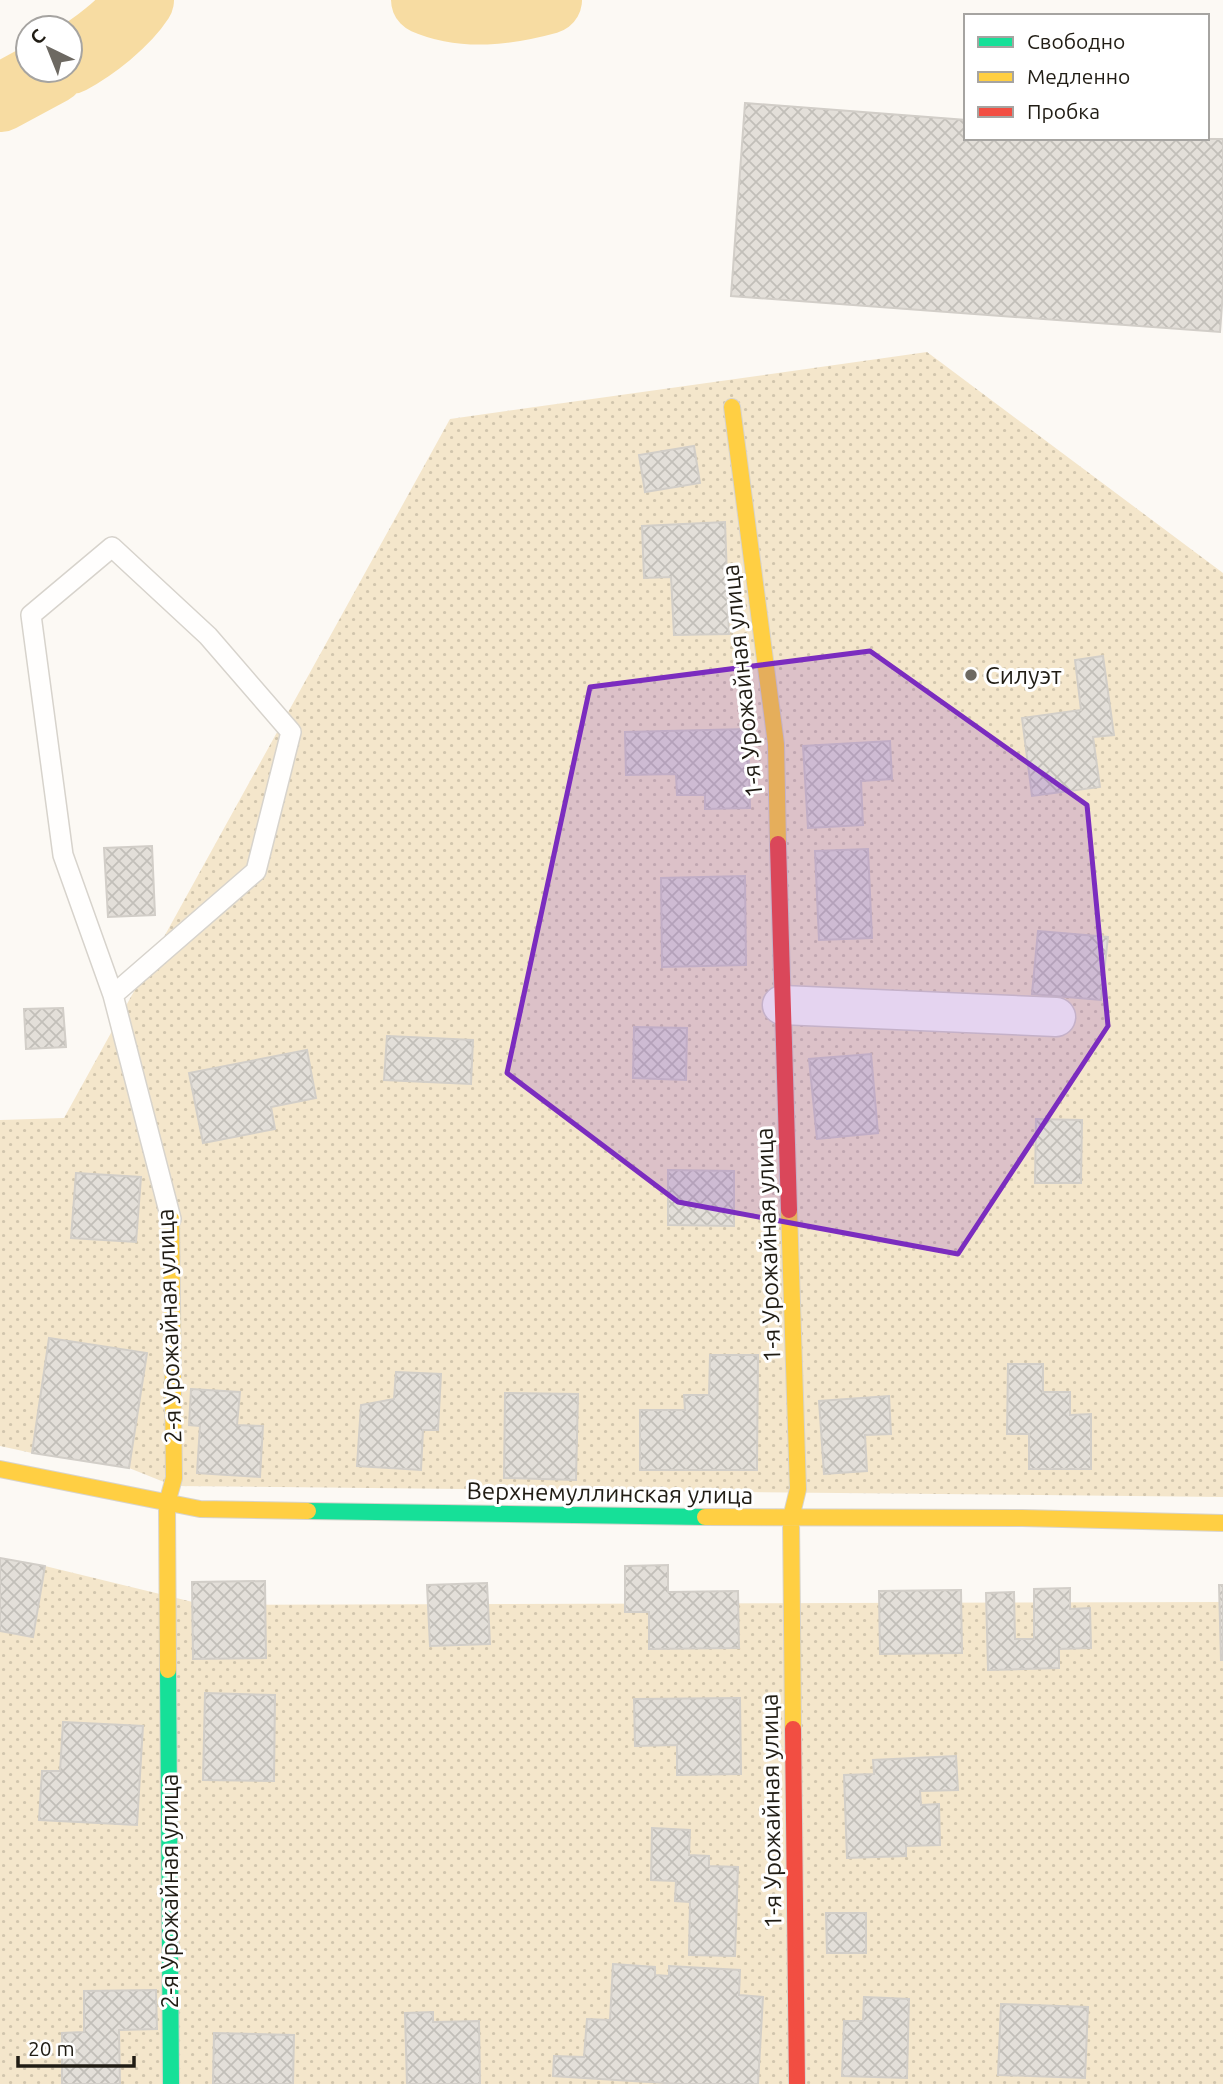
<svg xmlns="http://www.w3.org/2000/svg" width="1223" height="2084" font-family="Ubuntu,sans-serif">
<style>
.park{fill:url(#park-dots)}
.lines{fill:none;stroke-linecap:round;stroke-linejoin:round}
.river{stroke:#f7dca2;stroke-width:68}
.building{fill:url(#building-cross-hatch);stroke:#d2cec8;stroke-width:2}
.lane-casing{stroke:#d7d3cc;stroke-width:22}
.street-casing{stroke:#d7d3cc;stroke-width:41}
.fast-casing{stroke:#d7d3cc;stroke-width:18}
.slow-casing{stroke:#d7d3cc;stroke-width:18}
.jam-casing{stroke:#d7d3cc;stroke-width:18}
.lane{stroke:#fffefd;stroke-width:19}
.street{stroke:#fffefd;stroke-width:38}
.fast{stroke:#16e098;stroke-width:16}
.slow{stroke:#ffcf43;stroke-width:16}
.jam{stroke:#f24e42;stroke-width:16}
.marked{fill:#7b2cbf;fill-opacity:0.2;stroke:#7b2cbf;stroke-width:5;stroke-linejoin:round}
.poi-dot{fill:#6d6962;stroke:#fff;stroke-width:2.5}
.labels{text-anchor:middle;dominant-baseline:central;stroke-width:6;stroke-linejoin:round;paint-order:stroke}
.poi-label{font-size:24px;fill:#201c14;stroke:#fff;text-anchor:start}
.street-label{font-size:24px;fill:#201c14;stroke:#fff}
</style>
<defs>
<pattern id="park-dots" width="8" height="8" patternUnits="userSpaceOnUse" patternTransform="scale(1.75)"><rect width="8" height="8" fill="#f4e6cb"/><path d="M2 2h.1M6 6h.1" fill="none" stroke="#d1c5ad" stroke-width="1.8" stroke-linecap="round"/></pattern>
<pattern id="building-cross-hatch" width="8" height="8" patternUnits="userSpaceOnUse" patternTransform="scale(1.75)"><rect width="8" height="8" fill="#e3dfd9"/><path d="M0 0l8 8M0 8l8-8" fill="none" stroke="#c2bfb9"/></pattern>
</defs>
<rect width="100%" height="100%" fill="#fcf9f4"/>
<path class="park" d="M927 352 1223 573V1497L174 1486 129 1468 32 1453 0 1446V1120L64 1118 450 419Z
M0 1558 45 1566 205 1605 1223 1602V2084H0Z"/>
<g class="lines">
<path class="river" d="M425 0C464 17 508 11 548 0
M70 60C94 47 125 23 140 0
M0 98 52 70"/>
</g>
<path class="building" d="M745 103 966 120V138L1223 139V291L1220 332 731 296Z
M694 446 700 483 645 492 639 455Z
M725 522 729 634 674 635 671 577 644 578 642 526Z
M1103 656 1114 735 1093 737 1100 787 1032 796 1022 718 1081 710 1075 660Z
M748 729 750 808 705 809V795H677L676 774 626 775 625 732Z
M890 741 892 779 861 781 863 825 808 828 803 746Z
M152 846 155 915 108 917 104 848Z
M868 849 872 938 819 940 815 851Z
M745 876 746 965 662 967 661 878Z
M1038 931 1108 937 1101 1000 1032 994Z
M63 1008 66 1047 26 1049 24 1009Z
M634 1027 687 1028 686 1080 633 1078Z
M387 1036 473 1040 471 1084 384 1080Z
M307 1050 316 1098 271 1107 275 1129 203 1143 189 1073Z
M871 1054 878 1133 817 1139 809 1059Z
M1036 1119 1082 1120 1081 1183H1035Z
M668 1170 734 1171V1226L668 1225Z
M76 1173 141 1177 136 1242 71 1238Z
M49 1338 147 1353 129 1468 32 1453Z
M710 1355H758L757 1470H640V1410H685L684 1395H709Z
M1008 1364H1043V1392H1070V1415L1091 1414V1469H1029V1434H1007Z
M396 1372 441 1374 438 1430H423L421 1470 357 1466 361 1405 394 1399Z
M191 1389 240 1392 237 1425 263 1426 260 1477 197 1473 200 1426 189 1425Z
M505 1393 578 1394 576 1480 504 1478Z
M889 1396 891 1434 865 1435 867 1471 824 1474 819 1401Z
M0 1558 45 1566 33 1637 0 1631Z
M668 1565V1592L738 1591 739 1648 649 1649V1612H625V1566Z
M265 1581 266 1658 193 1659 192 1582Z
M487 1583 490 1644 430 1646 427 1585Z
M1219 1585H1223V1660H1221Z
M1070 1588V1609L1090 1608 1091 1648 1059 1649V1668L988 1670 986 1593 1014 1592 1015 1639H1034V1589Z
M961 1590 962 1653 880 1654 879 1591Z
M205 1693 275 1695 274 1781 203 1780Z
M740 1698 741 1774 677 1775V1745L635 1746 634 1699Z
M63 1722 143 1726 137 1825 39 1820 42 1771H60Z
M956 1756 958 1790 920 1791 921 1805 939 1804 940 1845 906 1846V1856L847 1858 844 1775 874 1774 873 1760Z
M652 1828 690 1830 689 1855 709 1856V1866L738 1867 735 1956 689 1955 690 1902 675 1901 676 1881 651 1880Z
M826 1913H866V1953H827Z
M613 1964 655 1967V1975L669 1976V1966L740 1970 739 1995 763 1997 758 2084H680L553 2076 554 2056 584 2057 587 2019 610 2020Z
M156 1990 157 2029 119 2030 120 2084H62V2033L84 2032V1991Z
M864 1997 909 1999 907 2078 842 2076 844 2021H863Z
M1001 2004 1088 2007 1085 2078 998 2075Z
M433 2012V2022L479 2021 480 2084H407L405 2013Z
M214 2033 294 2035 293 2084H213Z"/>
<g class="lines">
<defs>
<path id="lane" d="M113 995 63 855 31 615 112 547 208 636 291 732 256 871 113 995 171 1219"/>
<path id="street" d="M782 1005 1056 1017"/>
<path id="fast" d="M308 1511 705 1517
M168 1670 171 2084"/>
<path id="slow" d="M732 407 776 744 778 844
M789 1210 798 1489 791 1518 793 1729
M0 1469 200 1509 308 1511
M705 1517 1022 1518 1223 1523
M168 1670 167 1503 174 1478 171 1219"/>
<path id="jam" d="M778 844 789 1210
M793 1729 797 2084"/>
</defs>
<use href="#lane" class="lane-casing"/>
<use href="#street" class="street-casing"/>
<use href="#fast" class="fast-casing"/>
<use href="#slow" class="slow-casing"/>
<use href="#jam" class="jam-casing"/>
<use href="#lane" class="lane"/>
<use href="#street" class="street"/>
<use href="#fast" class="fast"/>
<use href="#slow" class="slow"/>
<use href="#jam" class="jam"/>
</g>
<path class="marked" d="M870 651 1087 805 1108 1026 958 1254 678 1202 507 1073 590 687Z"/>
<circle class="poi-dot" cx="971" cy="675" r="7"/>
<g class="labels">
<g class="poi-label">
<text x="985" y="675">Силуэт</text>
</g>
<g class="street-label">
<text transform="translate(742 681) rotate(-96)">1-я Урожайная улица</text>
<text transform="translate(768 1245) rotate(-92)">1-я Урожайная улица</text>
<text transform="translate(169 1326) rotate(-92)">2-я Урожайная улица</text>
<text transform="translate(610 1493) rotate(1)">Верхнемуллинская улица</text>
<text transform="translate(771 1811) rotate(-91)">1-я Урожайная улица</text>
<text transform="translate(169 1891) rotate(-90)">2-я Урожайная улица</text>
</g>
</g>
<rect x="964" y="14" width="245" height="126" fill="#ffffff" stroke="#a6a4a1" stroke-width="2"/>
<rect x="978" y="37" width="35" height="10" fill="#16e098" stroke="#a6a4a1" stroke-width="2"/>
<text x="1027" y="49" font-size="21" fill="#201c14">Свободно</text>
<rect x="978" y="72" width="35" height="10" fill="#ffcf43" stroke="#a6a4a1" stroke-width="2"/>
<text x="1027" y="84" font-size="21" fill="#201c14">Медленно</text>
<rect x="978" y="107" width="35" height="10" fill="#f24e42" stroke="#a6a4a1" stroke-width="2"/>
<text x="1027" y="119" font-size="21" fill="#201c14">Пробка</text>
<g transform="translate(49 49) rotate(317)"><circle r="33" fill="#ffffff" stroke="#a6a4a1" stroke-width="2"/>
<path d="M0-5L12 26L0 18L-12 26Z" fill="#6d6962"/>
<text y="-10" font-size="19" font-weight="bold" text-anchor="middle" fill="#201c14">С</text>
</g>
<path d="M18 2056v10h116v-10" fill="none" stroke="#201c14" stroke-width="3.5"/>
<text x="28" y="2056" font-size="21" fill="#201c14" stroke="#ffffff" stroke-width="5" paint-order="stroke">20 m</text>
</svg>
